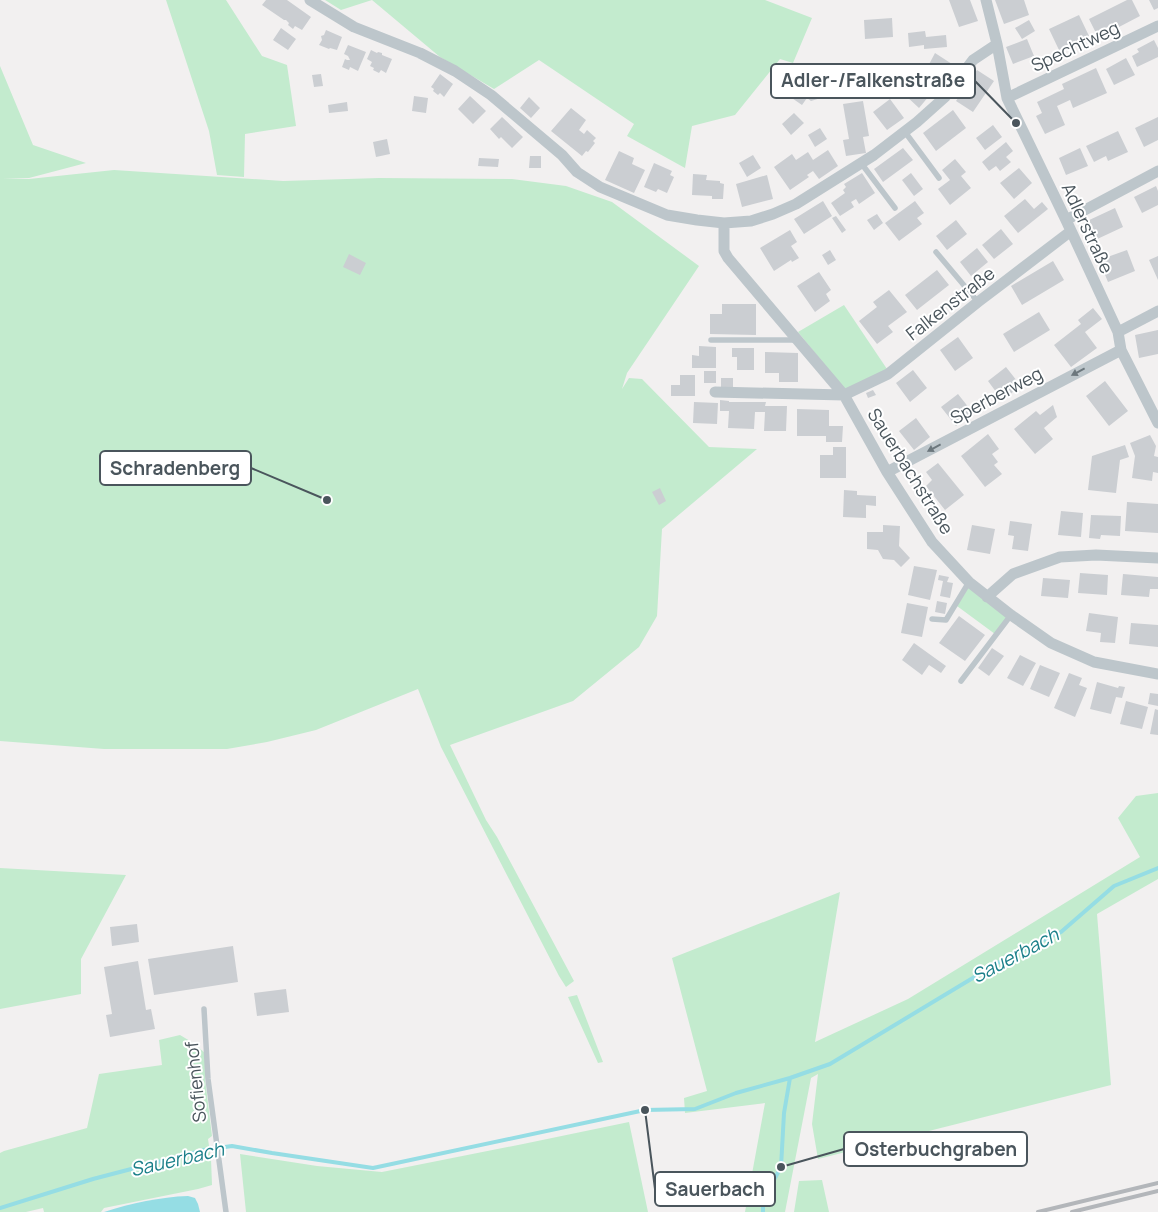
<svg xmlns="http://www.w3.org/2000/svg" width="1158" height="1212" font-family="Manrope,sans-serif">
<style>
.green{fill:#c3ebce}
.water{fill:#95dde4}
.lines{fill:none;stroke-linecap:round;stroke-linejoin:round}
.stream{stroke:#95dde4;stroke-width:4}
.building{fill:#cbced2}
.service{stroke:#bdc6cb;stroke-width:5.5}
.minor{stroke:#bdc6cb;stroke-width:11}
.rail{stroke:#b3b6ba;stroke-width:4}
.oneway{fill:#6c777d}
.labels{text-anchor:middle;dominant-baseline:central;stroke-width:4;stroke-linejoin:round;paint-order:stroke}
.street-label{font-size:18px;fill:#4a555c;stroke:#fff}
.water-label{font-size:19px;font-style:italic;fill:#1a7f89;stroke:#fff}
.leader{fill:none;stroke:#4a555c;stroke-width:2}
.callout-dot{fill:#4a555c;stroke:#fff;stroke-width:2}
.callout{fill:#fff;stroke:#4a555c;stroke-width:2}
.callout-label{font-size:19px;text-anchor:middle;font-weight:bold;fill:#4a555c}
</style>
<rect width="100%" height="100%" fill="#f2f0f0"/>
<path class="green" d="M166 0H226L262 56 287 65 296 126 245 134 244 177 217 175 209 131Z
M325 0H372L341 10Z
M372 0H765L812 18 793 63 780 59 735 115 692 126 685 168 627 136 634 124 539 60 494 89 440 57Z
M0 66 33 145 86 163 29 178H3L29 179 114 170 283 181 379 178 512 179 566 186 612 202 699 266 627 373 622 389 629 378 642 379 709 447 757 449 662 529 657 616 639 647 573 701 450 745 486 820 497 837 574 981 566 987 559 976 441 747 418 689 316 730 267 742 227 749H104L0 741Z
M844 305 887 369 845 390 798 332Z
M970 585 1009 616 995 634 957 606Z
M1158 793V879L1097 914 1111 1085 818 1159 812 1124 818 1074 811 1078 785 1212H745L765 1103 685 1113 684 1098 707 1091 672 958 840 892 815 1042 908 999 1140 857 1118 818 1136 796Z
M0 868 126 875 81 959V994L0 1009Z
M577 995 603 1062 598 1063 568 997Z
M180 1035 195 1044 207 1055 205 1079 212 1136 208 1139 211 1159 212 1185 198 1189 104 1208 101 1212H44L43 1208 26 1212H0V1153L4 1151 87 1128 99 1074 162 1065 159 1040Z
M629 1122 648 1212H246L240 1154 317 1166 382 1172 523 1144Z
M822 1180 829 1212H794L799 1181Z"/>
<path class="water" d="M188 1196 195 1198 198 1204 200 1212H104C132 1203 160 1197 188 1196Z"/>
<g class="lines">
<path class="stream" d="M0 1208 93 1179 204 1150 232 1146 272 1153 373 1168 645 1110 695 1109 736 1093 790 1078 830 1064 1011 955 1061 932 1114 886 1158 868
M763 1212V1200L781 1167 784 1113 790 1078"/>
</g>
<path class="building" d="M266 0H287L311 17 302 30 295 26 293 29 288 25 289 23 286 20H284L262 5Z
M949 0H970L978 21 959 27Z
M995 0H1024L1029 15 1004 24Z
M1127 0H1132L1140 16 1119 27 1117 22 1096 33 1089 19Z
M1149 0H1158V8L1154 10Z
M1079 15 1089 36 1059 50 1049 29Z
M892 18 893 37 865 39 864 20Z
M1029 20 1035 31 1022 39 1015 28Z
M281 28 296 39 288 50 273 40Z
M326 30 342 37 337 50 330 48 329 49 319 45 322 40 321 36 324 35Z
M925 31 926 37 946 35 947 47 924 49V45L909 47 908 33Z
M1027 39 1034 56 1013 64 1006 47Z
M1154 40 1158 48V57L1137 67 1132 56 1139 52 1137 49Z
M348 45 366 52 358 71 350 67 349 70 342 67 345 59 347 60H350L348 56 344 54Z
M371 50 377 53 378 52 382 53V55L392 59 386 73 381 70 379 73 373 70 374 68 370 66 372 62 367 59Z
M935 53 952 64 939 84 919 108 905 95 925 72Z
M1126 58 1135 75 1114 85 1106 69Z
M1096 68 1107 93 1073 108 1070 100 1057 106 1065 125 1045 134 1036 116 1042 113 1037 102 1064 89 1062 84Z
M977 70 994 81 973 112 956 101Z
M321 74 323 86 314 87 312 75Z
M440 74 453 84 444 97 440 93 438 95 433 91 434 89 431 87Z
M797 78 810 87 819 83 824 97 811 101 807 98 802 105 786 94Z
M414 96 428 98 426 113 412 111Z
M470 96 486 111 473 124 458 109Z
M529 97 540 108 531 118 520 108Z
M890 99 904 118 887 130 873 112Z
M863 101 869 136 863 137 866 153 846 156 843 140 849 139 843 104Z
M347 102 348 111 329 113 328 105Z
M571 108 586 120 579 130 584 134 587 130 596 138 593 141 595 143 588 152 586 151 582 156 551 131Z
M953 110 966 128 936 151 923 133Z
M794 113 804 123 791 135 782 124Z
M502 117 523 137 512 148 501 137 499 139 490 129Z
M1158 117V140L1144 147 1135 128Z
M993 125 1002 137 985 150 976 138Z
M820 128 827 139 815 147 808 135Z
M1118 131 1128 152 1108 161 1106 156 1094 162 1086 146Z
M387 139 390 154 376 157 373 142Z
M1006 142 1013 151 1006 157 1011 162 1000 171 996 166 989 171 982 162Z
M903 148 913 160 883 182 874 169Z
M1080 148 1088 166 1066 175 1059 158Z
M828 150 838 166 819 179 813 171 807 175 809 177 790 190 774 167 792 154 796 160 808 152 813 160Z
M619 151 634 158 632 164 645 170 634 193 605 180Z
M753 155 761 168 747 177 739 163Z
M530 156H541V168H529Z
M479 158 499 159 498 167 478 166Z
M955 159 966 172 961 176 971 188 950 205 938 189 950 180 942 170Z
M654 163 672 171 670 175 674 177 667 193 658 189 656 192 644 187Z
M1019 168 1032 183 1014 199 1000 183Z
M862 173 875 193 859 204 856 199 851 202 854 207 840 216 831 203 845 193 843 190 846 187 844 184Z
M911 173 923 189 914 196 902 180Z
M693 174 707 175 706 180 720 181V183L724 184 723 199H712V196L692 195Z
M767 175 773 199 742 207 736 184Z
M1156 186 1158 191V205L1142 213 1134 197Z
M1025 199 1034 209 1042 202 1048 209 1018 233 1004 216Z
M823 201 832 216 804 234 794 219Z
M915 201 924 213 917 218 922 224 899 241 885 223Z
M1115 208 1123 227 1093 241 1085 222Z
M877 214 883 223 874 230 867 220Z
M836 216 846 230 842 233 832 218Z
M956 220 967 234 947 250 936 236Z
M1001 229 1013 244 994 259 982 245Z
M790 230 797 242 791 246 799 258 792 262 791 260 774 271 760 248Z
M977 248 988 262 971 276 960 262Z
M830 250 836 260 828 265 822 255Z
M1127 250 1135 271 1108 282 1099 260Z
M349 254 366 263 360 275 343 267Z
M1158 256V280L1149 260Z
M1053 261 1064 280 1022 305 1011 286Z
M937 270 949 285 917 310 905 295Z
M819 272 831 290 826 294 830 301 815 312 797 286Z
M889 290 907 312 888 326 893 332 877 344 859 321 877 307 873 302Z
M722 304H756V335L710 334V314H722Z
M1093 308 1102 319 1085 332 1097 348 1071 367 1054 345 1081 324 1078 320Z
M1039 312 1050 330 1014 352 1003 334Z
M1158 330V354L1139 358 1135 335Z
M958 337 973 358 955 371 940 350Z
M699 346 716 347V368H692V355L699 356Z
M732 348H754V370H737V357H732Z
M765 352 798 353V382H779V373H765Z
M1006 367 1021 386 1002 400 988 381Z
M913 370 927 388 910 402 896 383Z
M704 371H716V383H704Z
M680 375H695V396H671V385H680Z
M721 378H733V390H721Z
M1105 381 1128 411 1109 426 1086 396Z
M873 390 876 395 868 398 866 393Z
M958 394 973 413 956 426 941 407Z
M720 400 729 401V402H766L765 406H787L786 431H764L765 412H755L754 429 728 428 729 411H720Z
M694 402 718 403 717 424 693 423Z
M1053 405 1057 417 1044 428 1053 439 1035 454 1014 429 1036 411 1040 415Z
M797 409 829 410V426H843L842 442H826V436H797Z
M916 418 930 437 914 450 899 431Z
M988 434 999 449 992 454 998 462 994 465 1002 474 985 487 961 456Z
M1150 435 1156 446 1154 456 1158 457V473L1153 472 1152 481 1132 478 1135 456 1130 443Z
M1125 445 1129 457 1120 460 1116 493 1088 490 1092 456Z
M833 447H846V478H820V455H833Z
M938 463 964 495 945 510 926 486 932 480 926 472Z
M660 488 666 501 659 505 652 492Z
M844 490 857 491V495L876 496V506L866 505V518L843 517Z
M1127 502 1158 504V533L1125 531Z
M1061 511 1083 513 1081 537 1058 535Z
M1091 515 1121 516 1120 536 1101 535 1100 539 1089 538Z
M1010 521 1032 524 1028 551 1012 549 1014 536 1008 535Z
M883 525 900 526 899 546 910 558 901 567 894 560 883 559 878 550 867 549V532H883Z
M972 525 995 529 990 554 967 550Z
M914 566 937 570 930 600 908 595Z
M1080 573 1108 575 1107 595 1078 593Z
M1123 574 1158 577V589H1150L1149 597 1121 595Z
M939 575 949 577 947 582 953 583 950 598 940 596 943 581 938 580Z
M1043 578 1070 580 1068 598 1041 596Z
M937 601 947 603 945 614 935 612Z
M907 603 928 607 922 637 901 633Z
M1089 613 1118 617 1115 643 1100 642 1101 633 1086 631Z
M959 616 985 635 965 661 939 643Z
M1131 623 1158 625V647L1129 644Z
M914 643 946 666 941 673 929 665 922 675 902 660Z
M992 648 1004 656 989 676 978 668Z
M1020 655 1036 663 1023 686 1007 678Z
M1040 665 1060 673 1049 697 1030 689Z
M1069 673 1082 678 1079 685 1087 688 1075 717 1054 708Z
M1097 682 1118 688 1119 686 1125 687 1122 698 1116 697 1111 714 1090 709Z
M1150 693 1158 694V706L1148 704Z
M1126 701 1148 707 1142 729 1120 724Z
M1155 709 1158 710V735L1150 734Z
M137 924 139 942 112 946 110 927Z
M233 946 238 982 154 995 148 959Z
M138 961 146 1010 151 1009 155 1029 110 1037 106 1015 112 1014 104 967Z
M286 989 289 1012 257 1016 254 993Z"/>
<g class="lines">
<path class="service" d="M905 132 939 178
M861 163 895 208
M936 252 978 302
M711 340H796
M932 619 946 620 969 582
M961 681 1011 615
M204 1009 208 1079 226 1212"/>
<path class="minor" d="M310 0 354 27 420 53 455 71 491 95 562 155 577 172 600 187 667 215 697 220 724 223 751 221 773 214 796 204 874 155 917 122 945 97 973 60 997 44
M986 0 997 44 1007 98 1066 220 1118 332 1121 350 1158 423
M1007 98 1158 26
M1066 220 1158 171
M724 223V251L728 258 844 395 887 472 932 542 969 582 1011 615 1051 643 1094 662 1158 674
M1118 332 1158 311
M715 392 844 395 888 374 978 302 1071 231
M887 472 1121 350
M987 597 1013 574 1060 557 1096 555 1158 558"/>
<path class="rail" d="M1038 1212 1158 1183
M1072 1212 1158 1191"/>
</g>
<defs><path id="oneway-solid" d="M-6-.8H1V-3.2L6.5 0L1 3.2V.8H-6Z" transform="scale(1.25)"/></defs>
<g class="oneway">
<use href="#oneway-solid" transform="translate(1078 372) rotate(152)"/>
<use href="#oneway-solid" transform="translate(934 448) rotate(152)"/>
</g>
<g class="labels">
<g class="street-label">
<text transform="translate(1075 46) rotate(-25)">Spechtweg</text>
<text transform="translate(1088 228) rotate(65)">Adlerstraße</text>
<text transform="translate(950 303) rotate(-38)">Falkenstraße</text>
<text transform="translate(996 395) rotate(-28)">Sperberweg</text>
<text transform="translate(911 471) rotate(58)">Sauerbachstraße</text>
<text transform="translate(195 1082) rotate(-96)">Sofienhof</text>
</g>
<g class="water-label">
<text transform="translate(1015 955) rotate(-28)">Sauerbach</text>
<text transform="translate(177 1159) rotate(-13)">Sauerbach</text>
</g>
</g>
<path class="leader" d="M1016 123L975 81M327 500L251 468M781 1167L844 1149M645 1110L655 1189"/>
<g class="callout-dot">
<circle cx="1016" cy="123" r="5"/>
<circle cx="327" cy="500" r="5"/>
<circle cx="781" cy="1167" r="5"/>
<circle cx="645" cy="1110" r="5"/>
</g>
<g class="callout">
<rect x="771" y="64" width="204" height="34" rx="5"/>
<rect x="100" y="451" width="151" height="34" rx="5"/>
<rect x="844" y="1132" width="183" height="34" rx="5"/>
<rect x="655" y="1172" width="120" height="34" rx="5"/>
</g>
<g class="callout-label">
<text x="873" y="87">Adler-/Falkenstraße</text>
<text x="175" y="475">Schradenberg</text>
<text x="936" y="1156">Osterbuchgraben</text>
<text x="715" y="1196">Sauerbach</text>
</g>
</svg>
